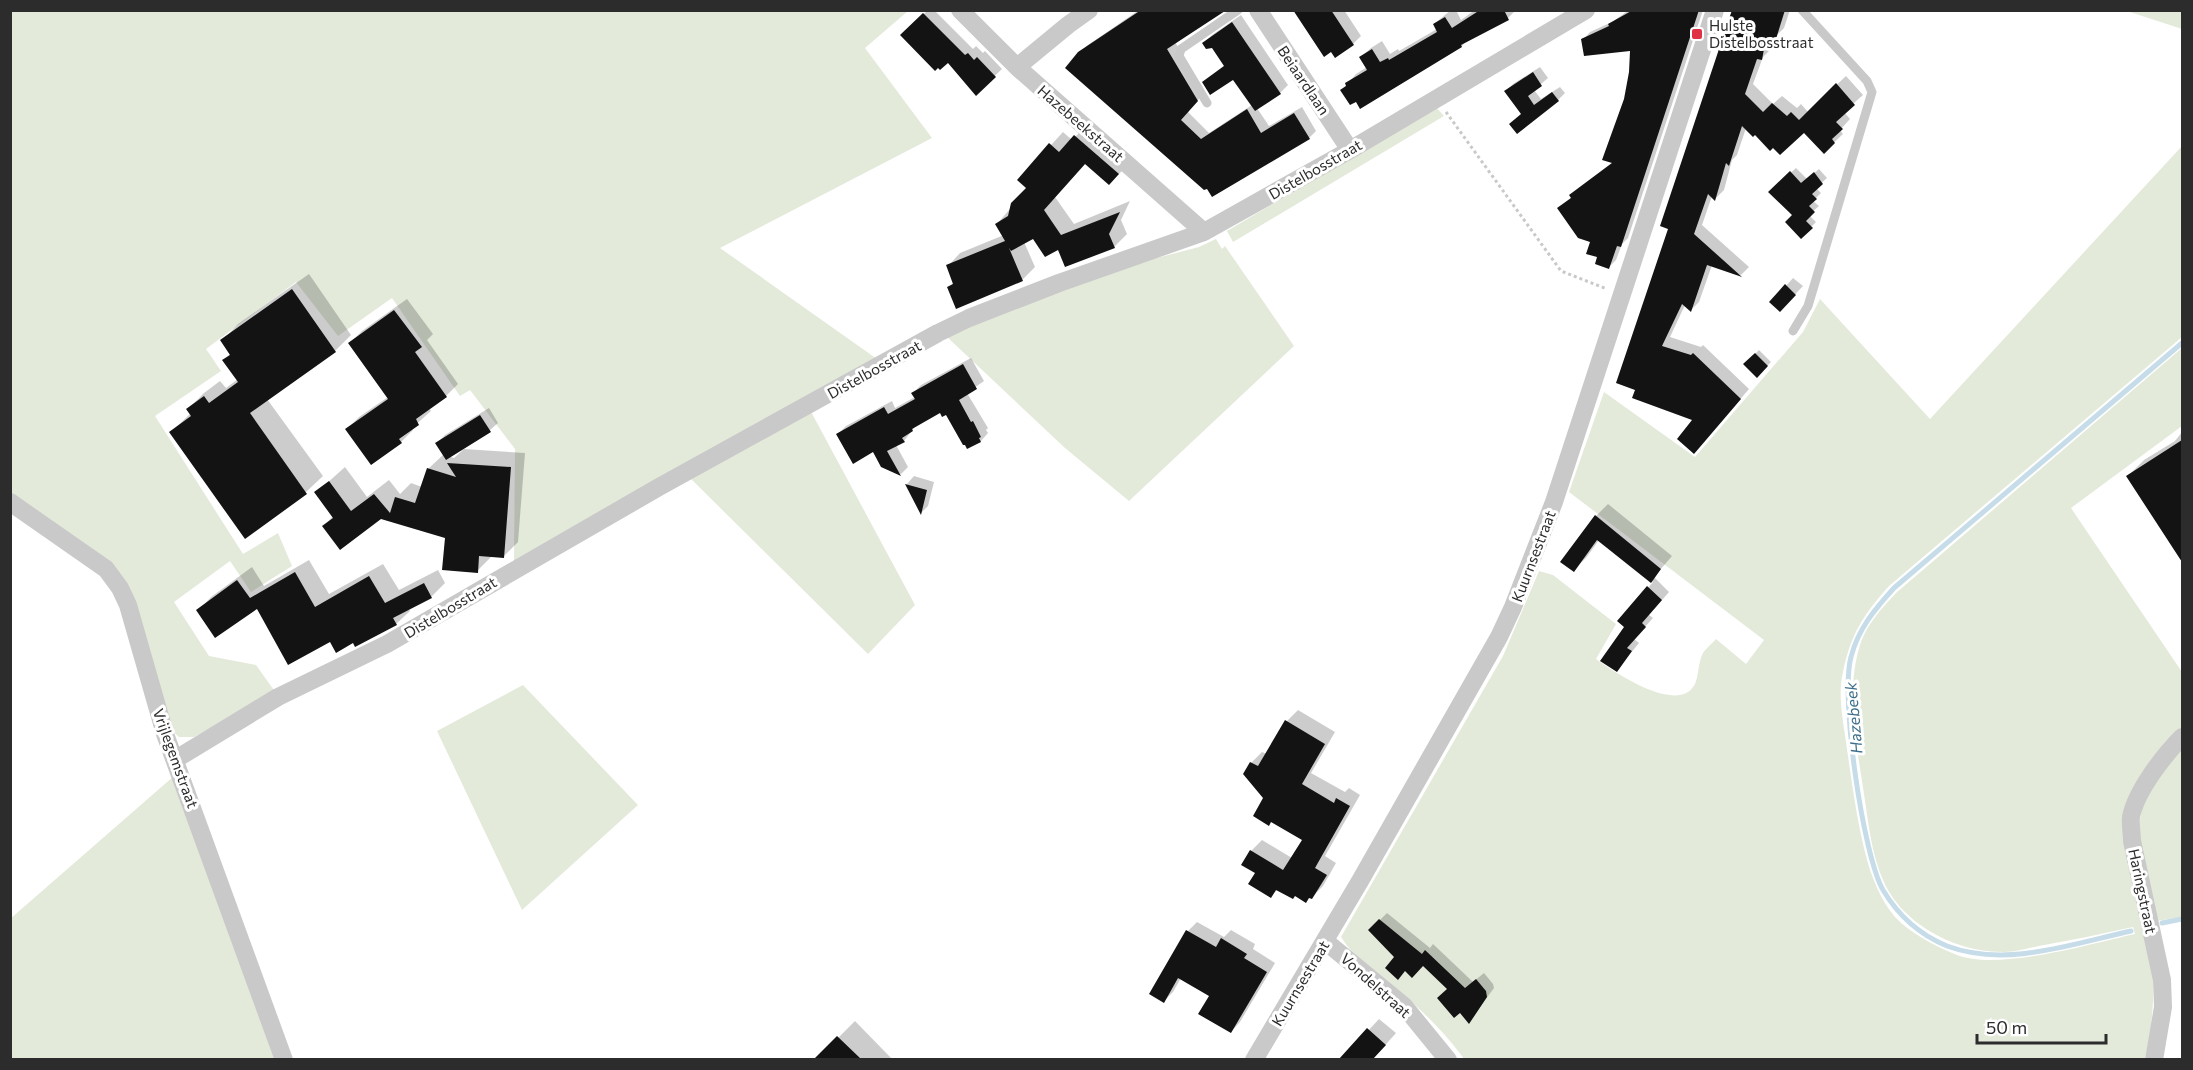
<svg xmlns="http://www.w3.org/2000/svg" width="2193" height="1070" font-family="Commissioner,sans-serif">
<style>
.green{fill:#e3eada}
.shadow{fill:#0003}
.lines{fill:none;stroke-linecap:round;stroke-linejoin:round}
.stream{stroke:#c6dde9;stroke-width:5}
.building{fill:#131313}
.path{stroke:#c9c9c9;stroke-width:3;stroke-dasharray:3 3;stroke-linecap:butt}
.service{stroke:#c9c9c9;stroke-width:9}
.minor{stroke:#c9c9c9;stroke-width:18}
.poi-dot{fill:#df3345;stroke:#fff;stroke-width:2}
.labels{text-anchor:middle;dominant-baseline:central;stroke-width:6;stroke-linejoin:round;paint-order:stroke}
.poi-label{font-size:15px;fill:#2c2c2c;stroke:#fff;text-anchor:start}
.street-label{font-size:15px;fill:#2c2c2c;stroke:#fff}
.water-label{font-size:16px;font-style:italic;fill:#3e708b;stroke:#fff}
</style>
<rect width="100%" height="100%" fill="#fff"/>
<path class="green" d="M11 11H908L865 48 932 138 720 248 877 359 514 563 515 449 470 390 460 396 392 298 338 336 296 282 206 349 221 371 155 416 243 554 278 533 292 566 251 592 230 561 174 602 209 656 256 665 276 693 194 737H179L170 729 129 592 11 495Z
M2127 11H2182V29Z
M1436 107 1444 116 1233 242 1227 231Z
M2182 146V337L1889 586C1863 615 1851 634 1843 672 1837 696 1844 725 1847 749 1852 784 1857 821 1866 856 1871 876 1881 901 1895 917 1911 934 1935 946 1957 955 1998 971 2090 944 2135 934L2133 927C2102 934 2071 940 2039 946 2028 948 2015 952 2004 952 1987 952 1970 949 1954 943 1928 933 1902 915 1888 890 1872 861 1869 826 1864 794 1857 746 1845 693 1860 645 1866 625 1882 608 1896 593L2182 348V426L2071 508 2182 672V728L2134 789C2138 829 2143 869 2147 909 2153 963 2158 1005 2145 1059H1464C1448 1036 1421 1009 1399 991 1378 974 1355 960 1341 937L1503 656 1539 571 1553 575 1616 624 1596 659C1614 672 1679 716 1695 684 1699 675 1698 662 1703 653 1706 648 1712 644 1716 639L1746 664 1764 640 1569 492 1604 392 1695 457 1803 332 1820 299 1930 419Z
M1216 239 1222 249 1225 246 1294 346 1129 501 1065 448 946 336 997 312 1153 259 1199 247Z
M809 408 915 605 868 654 687 475Z
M523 685 638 805 522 910 437 731Z
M2182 749V917L2156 921 2138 830 2142 809 2151 790 2165 768Z
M174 776 278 1059H11L10 919Z"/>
<path class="shadow" d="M928 10H934L973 49 976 46 983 53 985 51 1002 69 976 94 948 61 902 35Z
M1139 10H1223L1175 42 1205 93 1187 111 1209 133 1252 105 1234 78 1204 82 1225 65 1212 47 1204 43 1212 35 1241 15 1288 85 1280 93 1257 108 1269 126 1302 107 1316 131 1309 138 1207 187 1080 53 1088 45Z
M1295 10H1344L1361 36 1353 44Z
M1451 10H1456L1461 20 1475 10H1516L1508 18 1468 39 1462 46 1361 107 1356 100 1342 90 1356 74 1367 67 1361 57 1371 48 1382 41 1390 54 1398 49 1399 51 1437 29 1434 24Z
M1629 10H1703L1628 238 1622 244 1616 260 1609 267 1599 256 1592 241 1559 209 1572 197 1571 195 1579 188 1613 162 1631 72 1632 49 1583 40 1590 32 1612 22Z
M1734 10H1790L1784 28 1772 40 1770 50 1763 57 1753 84 1773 104 1782 96 1797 108 1801 104 1808 112 1846 76 1863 95 1844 112 1850 119 1840 130 1843 134 1824 152 1804 131 1755 133 1746 128 1737 155 1732 160 1724 190 1715 199 1712 196 1702 225 1749 267 1741 275 1712 265 1699 302 1691 310 1685 305 1670 337 1701 347 1703 345 1749 389 1703 443 1695 420 1634 397 1670 228Z
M1540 67 1548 78 1534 90 1541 99 1560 87 1565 93 1558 100 1522 113 1506 91 1513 84Z
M1088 124 1122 171 1109 183 1086 163 1055 197 1074 224 1130 201 1121 220 1127 234 1114 247 1059 248 1033 237 1024 242 1035 267 1022 280 949 287 954 282 948 266 960 253 1004 235 997 224 1028 188 1019 180 1063 132 1072 140Z
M1796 168 1807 179 1819 169 1827 178 1816 188 1821 193 1813 201 1819 206 1809 215 1816 222 1801 237 1794 215 1770 192Z
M309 274 351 335 335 351 267 399 323 476 306 492 245 536 171 432 191 413 188 409 204 393 220 381 226 388 238 379 224 360 231 353 222 341 238 324Z
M1793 278 1803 286 1788 302 1786 286Z
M407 299 433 334 427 340 458 384 446 396 429 408 431 411 412 428 413 430 401 442 347 429 359 417 388 397 350 343 362 331Z
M1759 350 1771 362 1757 376 1745 364Z
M971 358 984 381 967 393 988 428 986 430 988 433 981 441 968 447 947 413 940 411 917 424 904 441 896 445 908 467 901 474 882 466 874 450 838 434 846 426 892 401 895 408 915 397 913 393 921 385Z
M489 408 498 423 490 430 448 456 454 458 464 449 525 453 518 542 503 557 492 556 477 571 446 537 380 517 324 526 333 516 316 493 345 467 367 497 389 480 400 494 411 483 422 487 428 469 444 454 437 443 445 435Z
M2182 432V560L2128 476 2144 460 2175 441Z
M914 476 934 482 928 506 921 513 907 484Z
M1608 504 1672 556 1654 577 1669 592 1649 615 1653 618 1634 639 1639 643 1617 670 1626 627 1619 621 1653 582 1599 540 1586 558 1573 570 1596 516Z
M309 560 329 594 383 564 399 590 438 570 445 583 431 597 409 609 410 611 396 624 354 641 330 640 257 607 198 611 211 597 252 567 264 586Z
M1298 710 1335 732 1311 773 1345 792 1349 788 1360 795 1325 856 1336 863 1323 886 1312 897 1278 889 1271 896 1257 873 1251 851 1262 840 1292 858 1304 840 1265 798 1251 763 1262 752 1267 754 1287 721Z
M1387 913 1430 948 1433 944 1473 982 1484 973 1493 984 1494 988 1469 1022 1461 1011 1449 988 1423 965 1396 957 1370 930Z
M1197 922 1224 937 1231 930 1255 944 1253 949 1275 963 1240 1022 1231 1032 1211 995 1181 978 1173 992 1164 1001 1151 993 1188 931Z
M1379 1019 1396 1033 1372 1060H1341Z
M855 1021 893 1060H816Z"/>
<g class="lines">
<path class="stream" d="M2162 923 2182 919
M2131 931C2072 944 2006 968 1947 946 1920 935 1898 915 1883 890 1863 855 1840 696 1851 657 1858 629 1875 609 1894 588L2182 343"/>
</g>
<path class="building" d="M1141 10 1225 11 1167 49 1198 101 1181 120 1201 139 1247 109 1261 133 1294 113 1310 139 1212 197 1207 189 1204 190 1065 68 1078 52Z
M1293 10H1331L1354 45 1335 58 1331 52 1324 57Z
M1480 10H1504L1509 20 1461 45 1462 47 1360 109 1356 102 1350 105 1340 90 1346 86 1345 83 1367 70 1359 57 1372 49 1380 62 1388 58 1389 60 1437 32 1433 24 1445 17 1452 28Z
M1633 10H1699L1621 247 1617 246 1609 269 1595 264 1597 257 1586 254 1590 242 1578 238 1557 208 1571 198 1569 195 1612 163 1602 160 1624 99 1629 72 1630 51 1584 56 1581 39 1609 26 1608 24Z
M1732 10H1785L1776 39 1764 49 1762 60 1757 59 1745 94 1763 112 1772 103 1787 116 1791 112 1799 120 1836 83 1855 105 1836 122 1843 129 1832 139 1835 143 1824 154 1804 133 1780 155 1773 148 1770 151 1755 135 1753 137 1742 126 1729 166 1726 163 1715 201 1708 194 1694 234 1742 277 1707 265 1691 312 1682 304 1662 346 1691 355 1693 353 1741 399 1694 454 1677 439 1692 420 1632 398 1635 390 1616 383 1668 229 1660 226Z
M923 13 965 55 968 53 974 60 977 57 996 77 976 96 948 63 940 70 938 68 935 71 900 35Z
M1232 22 1281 94 1255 111 1233 80 1210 95 1202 82 1224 66 1212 48 1206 49 1202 43Z
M1533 72 1542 86 1528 96 1534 105 1552 92 1559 101 1517 134 1509 124 1521 114 1504 91Z
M1074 135 1119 174 1109 185 1085 164 1044 210 1061 235 1120 212 1109 234 1115 248 1065 267 1058 250 1045 257 1033 239 1011 251 1009 248 1023 281 956 309 947 287 953 284 946 265 1005 241 995 224 1008 216 1011 203 1026 188 1017 180 1049 143 1059 152Z
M1790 171 1801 183 1814 172 1823 184 1812 194 1817 199 1809 206 1815 212 1806 221 1813 228 1801 239 1785 222 1792 215 1768 192Z
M1785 284 1796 295 1780 312 1769 302Z
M292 289 336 352 250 413 307 494 245 539 169 432 191 416 186 409 204 396 209 403 238 382 222 360 230 355 220 340Z
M394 310 422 347 415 352 447 397 416 419 419 425 399 439 402 443 371 465 345 429 388 399 348 343Z
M1755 353 1768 366 1757 378 1743 364Z
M963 364 977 389 959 400 971 422 973 421 981 437 979 438 981 442 967 449 965 445H963L946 415 942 417 940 413 912 429 913 431 902 438 905 442 887 451 901 476 881 467 873 452 853 464 836 434 884 407 888 414 915 399 911 393Z
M480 415 491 432 446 460 435 443Z
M2182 440V562L2126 476Z
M447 463 511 467 504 558 479 556 478 573 442 570 445 538 381 519 340 550 322 526 333 518 314 492 329 481 351 511 374 494 390 513 395 497 415 503 427 468 456 477Z
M905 484 927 490 921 515Z
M1595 515 1661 569 1651 583 1597 540 1574 572 1560 562Z
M295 572 315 607 369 576 385 603 424 583 432 598 393 618 397 625 355 647 353 643 336 653 330 642 288 665 257 609 215 638 196 610 237 580 250 598Z
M1647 586 1662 600 1642 623 1646 627 1627 648 1632 651 1617 672 1600 661 1624 627 1617 621Z
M1285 720 1325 744 1302 784 1334 803 1336 798 1350 806 1315 868 1327 875 1312 899 1309 898 1306 903 1295 896 1293 899 1276 890 1271 898 1248 884 1255 873 1241 865 1250 850 1283 870 1302 840 1271 822 1269 826 1253 816 1263 798 1243 774 1250 762 1258 766Z
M1379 919 1422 954 1425 950 1465 988 1476 979 1486 991 1487 997 1469 1024 1460 1013 1454 1018 1437 998 1447 989 1423 966 1412 978 1405 971 1398 980 1385 968 1394 957 1368 930Z
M1186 930 1216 947 1221 938 1247 954 1244 958 1267 972 1231 1033 1198 1014 1209 996 1178 978 1164 1003 1149 994Z
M1367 1028 1386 1045 1373 1059H1339Z
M837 1036 861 1059H814Z"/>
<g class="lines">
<path class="path" d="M1446 112 1561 271 1607 289"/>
<path class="service" d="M1207 103 1179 56 1181 49 1238 10
M1793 331 1808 306 1872 92 1867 81 1802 10"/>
<path class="minor" d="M960 10 1017 67 1204 232
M1258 10 1350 150
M1017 67 1068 25 1089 10
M10 502 106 569 120 588 128 605 165 734 284 1060
M176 759 278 697 387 644 659 487 938 333 969 318 1059 283 1204 232 1350 150 1586 10
M1325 941 1404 1006 1448 1060
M1254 1060 1360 881 1499 637 1513 607 1554 502 1715 10
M2154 1060 2163 1007 2162 980 2132 841C2132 833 2130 824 2131 817 2136 791 2164 755 2182 737"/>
</g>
<rect class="poi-dot" x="1691" y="28" width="12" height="12" rx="3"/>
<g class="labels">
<g class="poi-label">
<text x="1709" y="25">Hulste<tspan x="1709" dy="17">Distelbosstraat</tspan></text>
</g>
<g class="street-label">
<text transform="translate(1304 80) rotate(56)">Beiaardlaan</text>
<text transform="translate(1081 123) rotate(41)">Hazebeekstraat</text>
<text transform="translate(1315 169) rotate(-30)">Distelbosstraat</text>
<text transform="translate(874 369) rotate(-29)">Distelbosstraat</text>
<text transform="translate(1533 556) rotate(-69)">Kuurnsestraat</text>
<text transform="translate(450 607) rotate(-31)">Distelbosstraat</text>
<text transform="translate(176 758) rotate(70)">Vrijlegemstraat</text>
<text transform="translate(2143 891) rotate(78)">Haringstraat</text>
<text transform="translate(1300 983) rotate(-59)">Kuurnsestraat</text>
<text transform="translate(1376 985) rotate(42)">Vondelstraat</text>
</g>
<g class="water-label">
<text transform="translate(1853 718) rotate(-95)">Hazebeek</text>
</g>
</g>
<rect width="2193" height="1070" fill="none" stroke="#2c2c2c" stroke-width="24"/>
<path d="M1977 1034v9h129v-9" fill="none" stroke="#2c2c2c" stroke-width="3"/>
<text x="1986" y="1034" font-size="18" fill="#2c2c2c" stroke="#ffffff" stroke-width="4.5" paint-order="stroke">50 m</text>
</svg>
